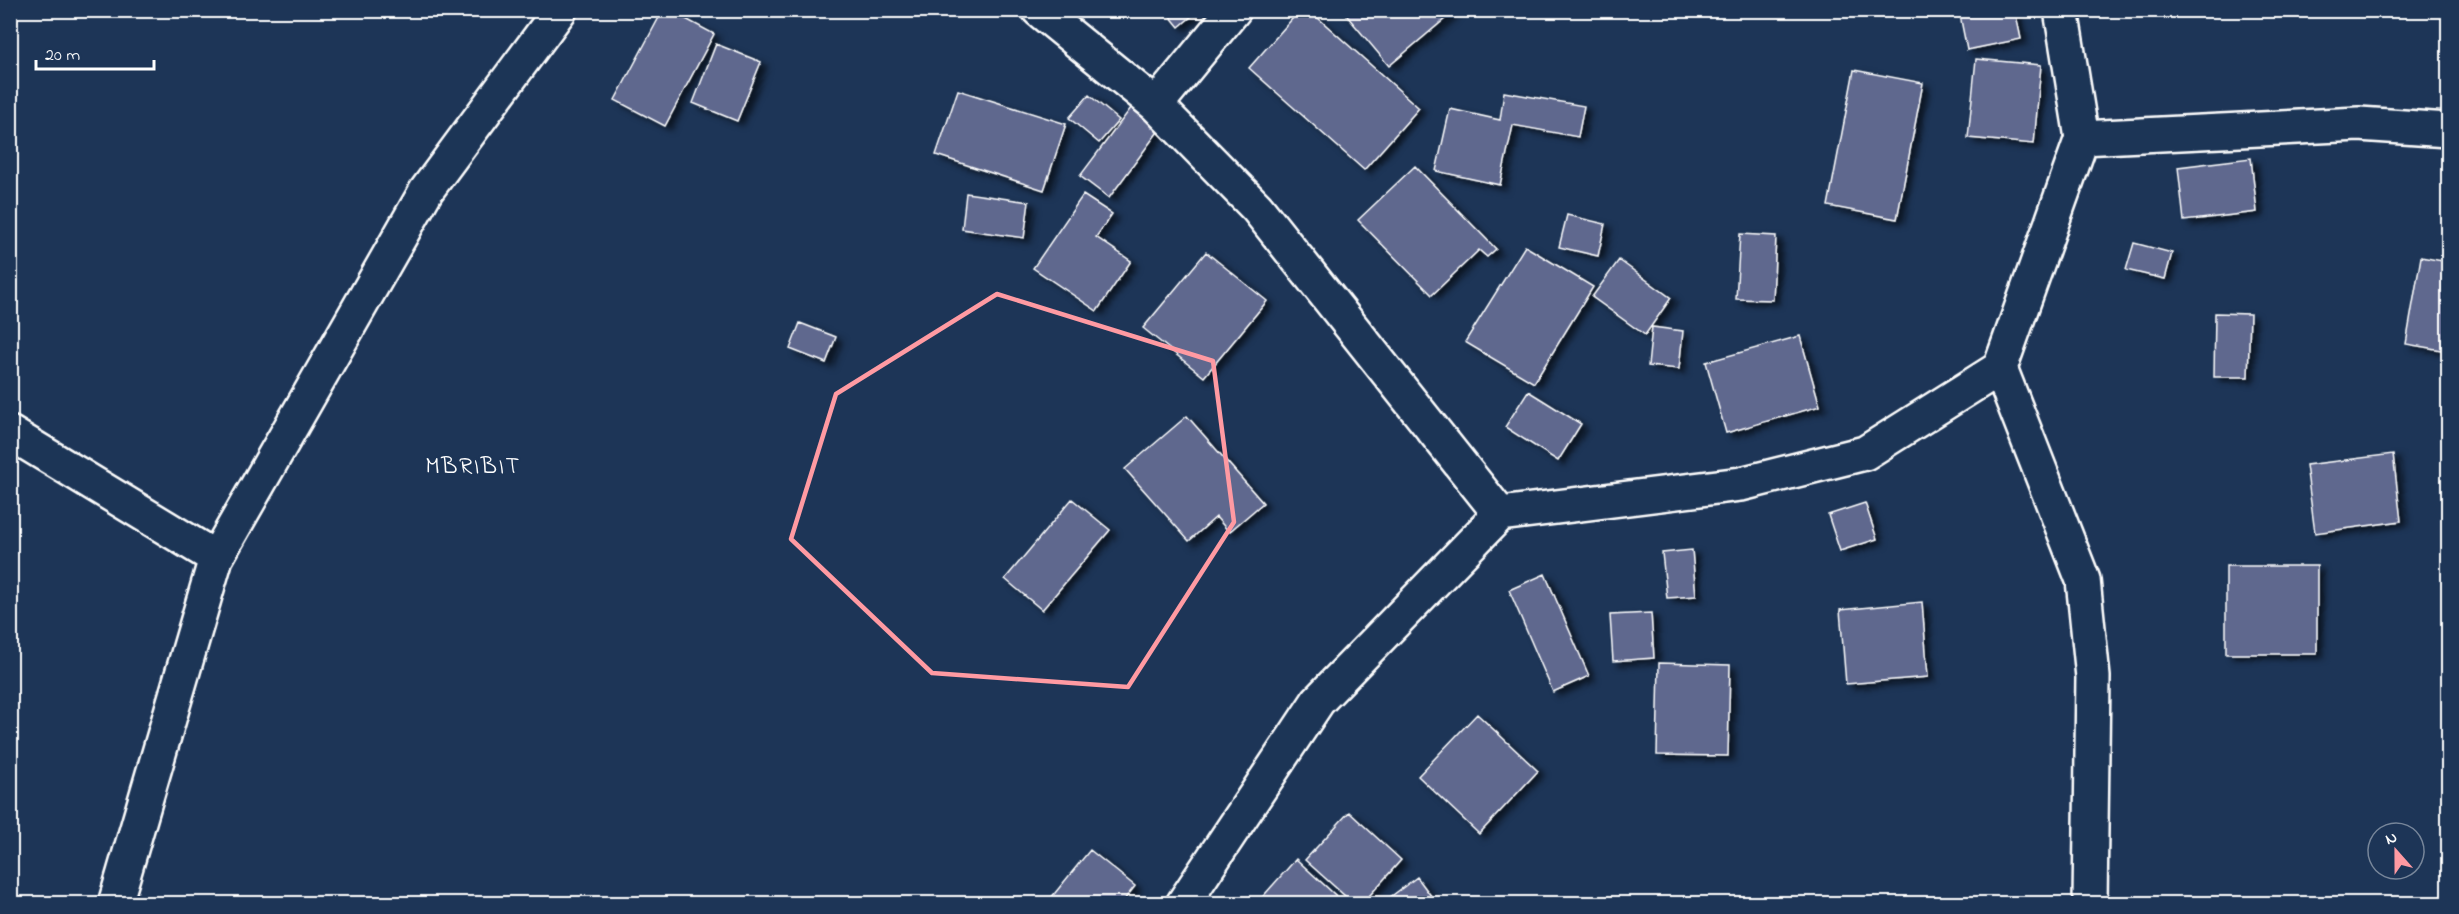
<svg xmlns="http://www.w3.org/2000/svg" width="2459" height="914" font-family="'Indie Flower',sans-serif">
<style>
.building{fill:#5e678e;stroke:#fff;stroke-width:1.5;filter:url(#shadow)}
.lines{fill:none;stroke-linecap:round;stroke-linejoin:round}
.street-casing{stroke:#fff;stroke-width:38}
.street{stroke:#1d3557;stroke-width:33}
.marked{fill:none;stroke:#ff9aa2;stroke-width:4.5;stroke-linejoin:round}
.labels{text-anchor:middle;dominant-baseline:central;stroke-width:4.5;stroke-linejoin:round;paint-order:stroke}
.quarter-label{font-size:24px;letter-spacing:1.5px;fill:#fff;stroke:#1d3557}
</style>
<defs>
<filter id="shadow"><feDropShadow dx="6" dy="4" stdDeviation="3" flood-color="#0009"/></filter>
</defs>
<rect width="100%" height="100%" fill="#1d3557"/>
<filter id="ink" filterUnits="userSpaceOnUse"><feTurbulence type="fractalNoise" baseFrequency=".0167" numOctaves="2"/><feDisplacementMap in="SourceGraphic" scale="12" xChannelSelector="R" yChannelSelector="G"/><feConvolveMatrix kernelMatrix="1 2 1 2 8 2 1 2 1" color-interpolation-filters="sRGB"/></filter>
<g filter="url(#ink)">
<path class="building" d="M663 10H669L714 34 665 126 615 100Z
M1165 10H1199L1179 27Z
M1300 10H1309L1419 108 1364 170 1249 68Z
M1342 10H1452L1453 12 1389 66Z
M1959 10H2015L2021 39 1967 50Z
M716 44 761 62 737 121 693 103Z
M1976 59 2041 65 2034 144 1968 138Z
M1854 70 1923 83 1897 219 1828 206Z
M958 90 1066 124 1044 190 936 155Z
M1504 92 1584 106 1578 137 1513 125 1500 185 1436 171 1450 109 1500 120Z
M1089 95 1119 120 1099 143 1069 118Z
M1131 108 1160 129 1109 198 1080 176Z
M2251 158 2257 212 2184 221 2178 167Z
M1415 166 1496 249 1487 257 1479 250 1432 295 1358 220Z
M966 193 1029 202 1024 238 962 229Z
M1083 195 1112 214 1096 237 1131 261 1097 311 1033 268Z
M1567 215 1605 224 1598 256 1559 247Z
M1740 234 1776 236 1773 300 1736 299Z
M2134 243 2172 253 2165 279 2126 270Z
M1525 246 1593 287 1534 383 1465 342Z
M1206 252 1267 301 1204 377 1143 328Z
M2421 257 2448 262V351L2406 344Z
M1619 260 1671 298 1645 335 1592 297Z
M2215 313 2250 314 2248 377H2214Z
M800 323 836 337 826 363 790 349Z
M1652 327 1683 331 1679 369 1648 366Z
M1800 336 1820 406 1726 433 1706 362Z
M1528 391 1581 424 1558 461 1505 427Z
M1187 416 1263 503 1229 532 1216 517 1189 541 1125 469Z
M2393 454 2401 521 2315 533 2306 465Z
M1072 499 1110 530 1042 610 1005 579Z
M1865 503 1877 539 1840 551 1828 515Z
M1692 550 1696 596 1667 598 1662 553Z
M2226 566H2317V654H2226Z
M1545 574 1589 676 1553 692 1509 590Z
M1922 602 1928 677 1846 684 1840 610Z
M1651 613 1654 658 1613 661 1610 615Z
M1659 663 1730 665 1728 756 1657 755Z
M1477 714 1538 771 1479 834 1418 776Z
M1349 812 1401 860 1362 904H1354L1305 860Z
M1090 850 1135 886 1121 904H1046Z
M1296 859 1345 904H1260L1258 902Z
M1417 877 1437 904H1381Z"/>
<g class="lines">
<defs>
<path id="street" d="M1039 10 1156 105 1257 208 1500 514
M1156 105 1234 10
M2082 138 2359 124 2448 130
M2000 368 2083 580 2093 677 2090 904
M10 433 216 558
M115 904 216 558 426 191 560 10
M1183 904 1318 701 1500 514 1741 484 1865 453 2000 368 2082 138 2061 10"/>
</defs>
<use href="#street" class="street-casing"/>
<use href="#street" class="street"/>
</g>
</g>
<path class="marked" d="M997 294 1213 361 1234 522 1128 687 932 673 791 539 836 394Z"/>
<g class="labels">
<g class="quarter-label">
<text x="473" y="467">MBRIBIT</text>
</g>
</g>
<rect width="2459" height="914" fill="none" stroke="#1d3557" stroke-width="36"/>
<rect x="18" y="18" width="2423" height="878" fill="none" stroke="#fff" stroke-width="2" filter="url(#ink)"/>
<g transform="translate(2396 851) rotate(339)"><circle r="28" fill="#1d3557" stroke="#77869a" stroke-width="1.5"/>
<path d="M0-4.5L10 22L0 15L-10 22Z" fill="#ff9aa2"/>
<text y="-9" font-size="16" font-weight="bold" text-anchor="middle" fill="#ffffff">N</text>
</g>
<path d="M36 60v9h118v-9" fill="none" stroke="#ffffff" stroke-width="3"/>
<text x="45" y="60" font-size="18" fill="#ffffff" stroke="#1d3557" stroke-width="4.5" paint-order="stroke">20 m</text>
</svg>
